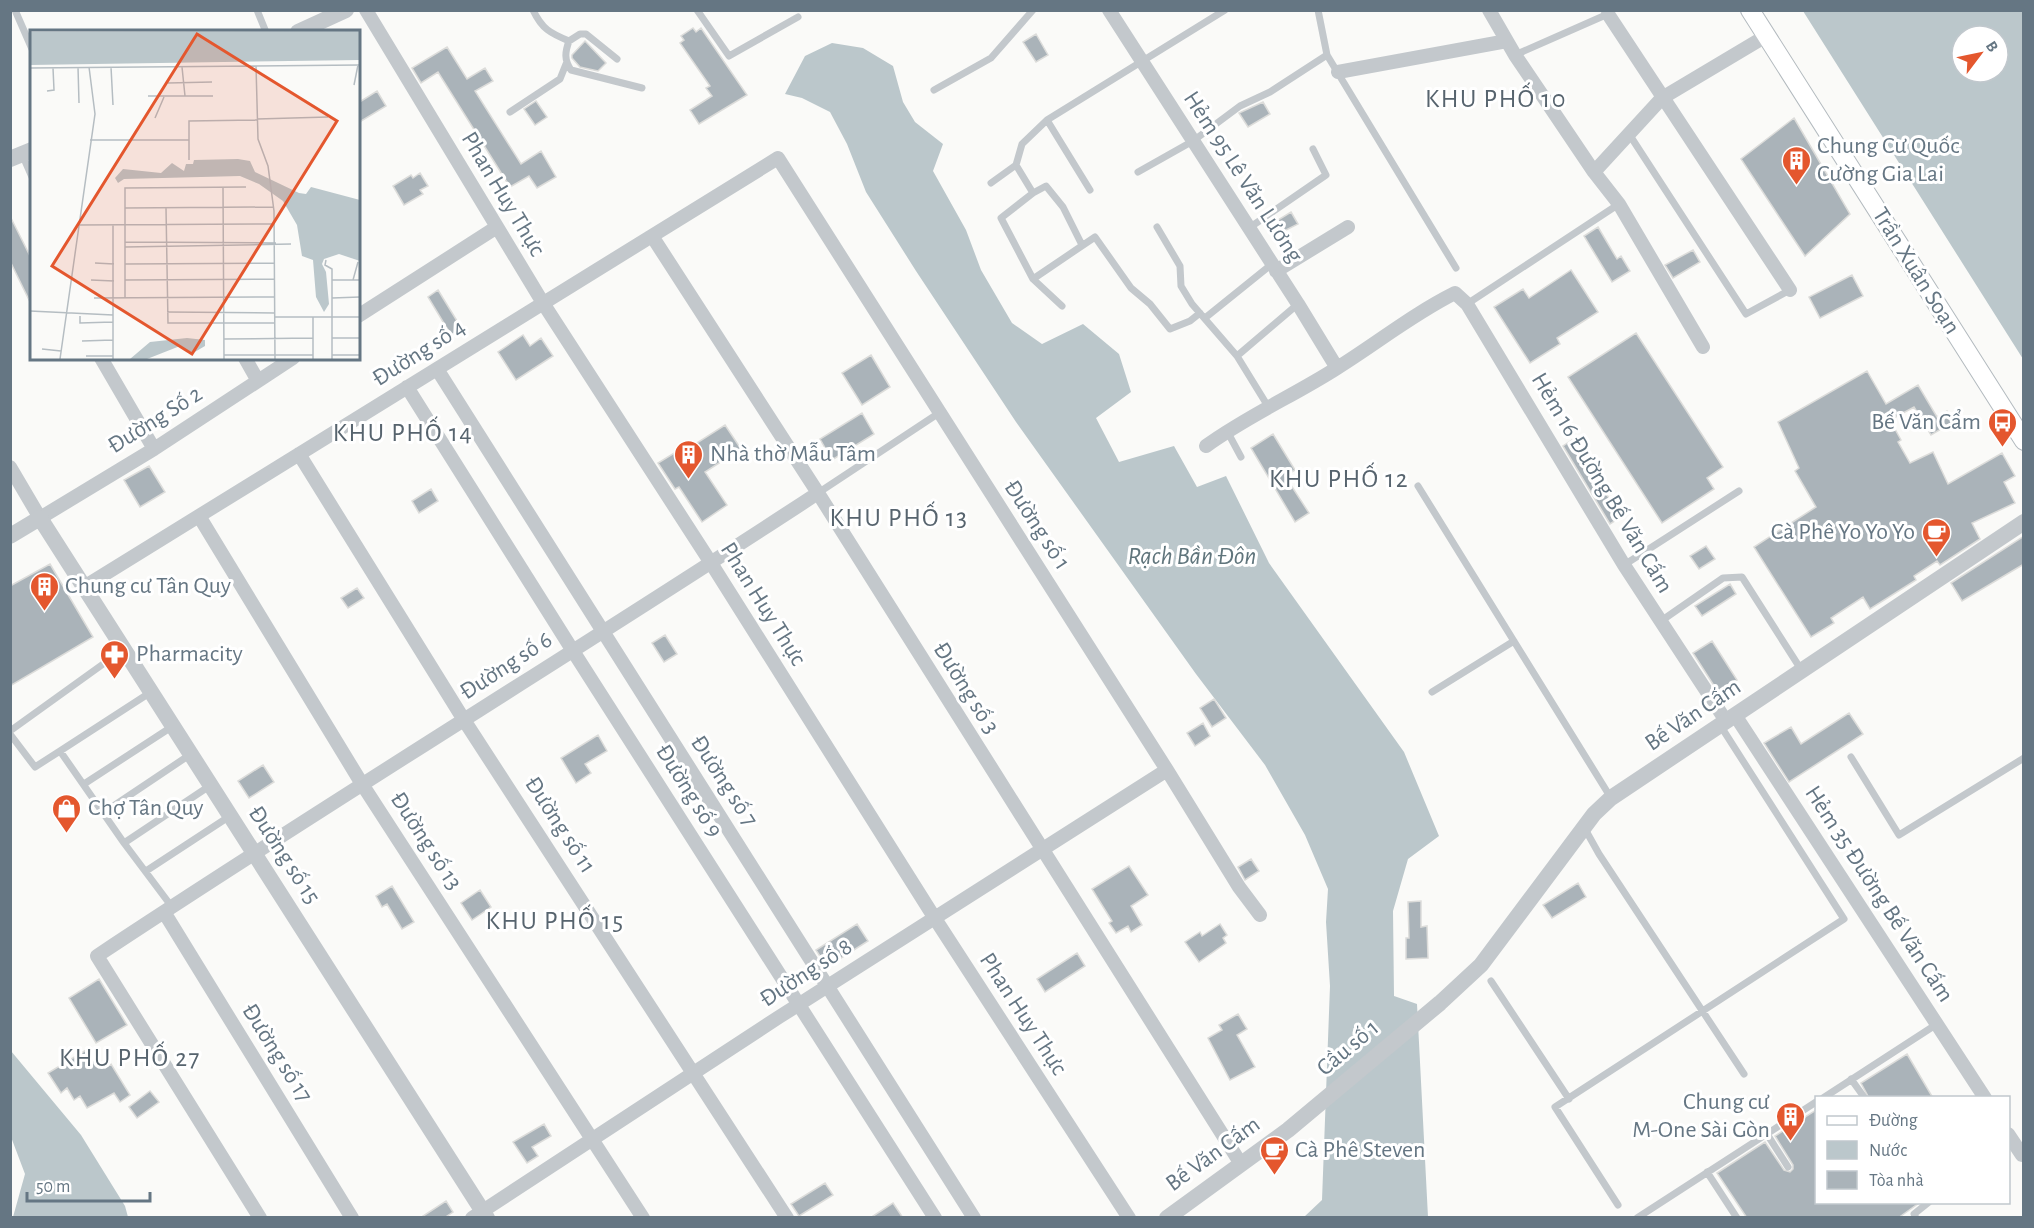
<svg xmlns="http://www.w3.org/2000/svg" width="2034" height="1228" font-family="'Alegreya Sans',sans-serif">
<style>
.water{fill:#bbc7cb;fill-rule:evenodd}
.building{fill:#aab3b9;stroke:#dcdcda;stroke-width:1.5}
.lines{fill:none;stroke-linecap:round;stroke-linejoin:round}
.secondary-casing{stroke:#b3babf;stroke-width:20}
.service{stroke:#c3c8cc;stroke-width:7}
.minor{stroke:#c3c8cc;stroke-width:14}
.tertiary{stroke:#c3c8cc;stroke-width:16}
.secondary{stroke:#fff;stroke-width:18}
.labels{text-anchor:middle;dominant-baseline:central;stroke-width:6;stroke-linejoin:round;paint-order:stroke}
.poi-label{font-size:24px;fill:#657683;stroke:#fff;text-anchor:start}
.street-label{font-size:24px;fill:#657683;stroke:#fff}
.neighbourhood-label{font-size:26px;letter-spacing:1.5px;fill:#57646e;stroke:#fff}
.water-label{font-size:26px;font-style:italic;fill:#60757c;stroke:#fff}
.inset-road{fill:none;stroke:#b5bdc2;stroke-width:1.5}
.view{fill:#e4572e;fill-opacity:0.15;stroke:#e4572e;stroke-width:3}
.inset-edge{fill:none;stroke:#657683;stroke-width:3}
</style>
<rect width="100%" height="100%" fill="#fafaf8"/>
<path class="water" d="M1803 11H2023V359ZM1962 36H1998V72H1962Z
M832 43 863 48 893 66 903 102 915 122 943 144 933 171 966 230 981 270 1012 323 1042 344 1083 324 1119 354 1131 392 1096 418 1119 462 1174 446 1197 487 1226 476 1269 563 1404 752 1439 836 1408 859 1393 911 1394 996 1417 1004 1428 1217H1304L1322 1200 1330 986 1326 922 1328 889 1305 835 1265 765 1196 674 1016 422 916 271 866 192 847 144 830 112 802 98 785 94 805 56Z
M11 1051 81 1135 125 1206 128 1217H13L25 1174 11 1137Z"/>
<path class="building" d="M693 28 696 32 701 28 747 95 699 124 690 110 712 96 706 88 710 86 680 43 684 40 681 36Z
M1036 34 1048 55 1036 62 1023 42Z
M585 41 606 63 598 71 580 67 572 58V55Z
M447 47 467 79 485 68 493 81 475 91 521 164 541 151 556 177 537 188 529 176 510 187 438 72 421 83 412 68Z
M377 91 386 106 358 123V103Z
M536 101 547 117 535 125 524 109Z
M1263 102 1270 114 1248 127 1239 113Z
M1794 118 1850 214 1805 256 1741 159Z
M420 173 428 186 420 190 423 194 404 205 393 186 411 175 413 178Z
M1291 212 1298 224 1284 231 1278 220Z
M10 216 32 260V306L10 261Z
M1598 227 1617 259 1621 256 1630 271 1612 282 1584 236Z
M1693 250 1700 262 1673 278 1665 265Z
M1571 270 1598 312 1557 338 1560 344 1530 363 1494 307 1523 289 1529 298Z
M1852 275 1863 296 1820 318 1809 297Z
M438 290 462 329 451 335 428 297Z
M1636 333 1723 467 1707 478 1714 489 1662 523 1568 377Z
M523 335 530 346 541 338 553 356 516 380 498 352Z
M871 355 890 387 862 405 842 373Z
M1867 371 1886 404 1918 385 1937 417 1947 411 1953 422 1931 435 1914 407 1890 420 1901 440 1898 442 1910 463 1933 452 1948 484 2002 453 2015 476 2004 482 2015 503 1972 523 1980 539 1940 565 1937 561 1914 576 1916 580 1870 609 1863 597 1831 618 1834 623 1811 637 1754 547 1816 507 1795 471 1799 468 1778 422Z
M862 413 874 434 832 460 820 439Z
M725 425 741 449 705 472 727 505 702 522 679 487 675 489 658 463 684 447 686 450Z
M1273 434 1295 470 1285 476 1309 513 1295 522 1251 448Z
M1572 440 1621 517 1610 524 1563 446Z
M149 466 165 492 140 507 124 480Z
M431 489 438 501 419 513 412 501Z
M2024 536V564L1962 601 1951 583Z
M1706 546 1715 559 1699 569 1690 556Z
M50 564 93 637 10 686V586Z
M1730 584 1736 594 1702 616 1695 606Z
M357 588 364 598 348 608 341 598Z
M665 635 677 654 664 662 652 643Z
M1712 641 1737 680 1718 692 1693 653Z
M1214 699 1226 718 1212 727 1200 708Z
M1849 713 1863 734 1789 782 1764 743 1791 727 1801 744Z
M1203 723 1210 736 1195 746 1187 733Z
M598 735 607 751 585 764 591 773 576 783 561 758Z
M263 765 274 782 249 798 238 781Z
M1251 859 1259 871 1245 880 1238 867Z
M1129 866 1148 895 1131 906 1142 925 1131 932 1128 926 1116 933 1109 923 1112 921 1092 889Z
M1578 883 1586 897 1552 918 1543 905Z
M392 886 414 922 402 929 387 904 382 907 376 896Z
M480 890 491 907 472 920 461 903Z
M1421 901V927L1427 926 1428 958 1406 959V938H1409L1408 902Z
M857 924 868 941 827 967 816 950Z
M1220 924 1227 935 1223 938 1226 943 1199 962 1185 942 1200 932 1202 936Z
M1077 953 1085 966 1045 992 1037 979Z
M99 979 127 1025 96 1043 69 998Z
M1238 1014 1247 1029 1237 1035 1255 1067 1230 1080 1208 1038 1222 1030 1219 1025Z
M91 1047 105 1068 111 1064 130 1095 120 1102 114 1093 87 1108 80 1096 74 1100 67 1088 61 1093 48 1073Z
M1907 1054 1933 1098H1869L1861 1083Z
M150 1091 159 1102 137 1118 129 1107Z
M1816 1110V1203H1919L1898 1218H1747L1717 1173 1765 1142 1784 1170 1790 1172 1793 1169V1165L1775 1136Z
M544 1124 551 1136 532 1147 538 1156 527 1163 513 1142Z
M825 1183 833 1195 799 1216 791 1204Z
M446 1201 453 1212 444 1218H420Z
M893 1203 903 1218H870Z"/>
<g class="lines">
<defs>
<path id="secondary" d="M1750 10 2024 441"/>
</defs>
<use href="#secondary" class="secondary-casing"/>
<path class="service" d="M15 10 32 49
M257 10 266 32
M533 10C542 29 550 33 569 41L580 34H586L617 59
M697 10 729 56 798 17
M1318 10 1327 55 1456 268
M569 41C565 52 564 60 571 70L642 88
M1515 55 1608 14
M934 90 991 58 1033 10
M510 112 560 79 566 64
M1047 120 1090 190
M1629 134 1746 314 1790 290
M22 154 32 177
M1016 165 1033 193
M1138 172 1193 141 1240 106 1270 92 1327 55
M991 183 1016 165 1022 144 1047 120 1225 10
M1157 227 1180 266 1181 286 1192 304 1237 356 1269 408
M1249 228 1326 175 1313 149
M1033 279 1095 237 1131 288 1150 304 1170 329 1190 321 1200 313
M1467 304 1619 204
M1062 306 1033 279 1001 218 1033 193 1046 186 1063 207 1082 245
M1205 318 1272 264
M1237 356 1298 304
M1227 431 1241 457
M1418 486 1611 798
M818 493 939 413
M1624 565 1739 491
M1661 621 1723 578 1742 577 1802 671
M1432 692 1514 641
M10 731 124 649
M10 734 35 767 60 751 124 843 172 907
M60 751 151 692
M1851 757 1899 835 2024 758
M84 784 173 726
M103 813 191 754
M1585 829 1599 854 1744 1074
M124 843 211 785
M146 871 230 816
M1491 981 1569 1099
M1851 1079 1864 1097
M1823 1098 1937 1024
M1767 1134 1788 1167
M1707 1172 1737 1218
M1618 1205 1555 1107 1844 919 1720 725
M1637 1218 1816 1102
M1916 1218 1914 1214 1929 1202"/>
<path class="minor" d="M366 10 543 303 711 563 934 917 1129 1218
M1109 10 1298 304 1337 368
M1489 10 1515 55 1594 172 1619 204 1703 347
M1608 14 1790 290
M1338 72 1507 41
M1594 172 1662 98 1766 36
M652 236 818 493 1241 1164
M1276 271 1348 227
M358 316 497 227
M101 358 154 449
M245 358 258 381
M437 369 974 1218
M407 387 573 651 935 1218
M1206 446C1247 416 1295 395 1337 368 1377 343 1413 314 1455 293L1467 304 1624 565 1726 721
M299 454 464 720 787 1218
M10 467 40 518 154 449 293 358
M199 516 362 784 643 1218
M84 587 778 158 1167 770 1239 887 1260 915
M1735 715 1985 1098
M164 912 352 1218
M2008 1134 2022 1155
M260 1218 97 956C335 798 579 650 818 493
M472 1218 779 1017 1167 770"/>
<path class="tertiary" d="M298 32 346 10
M10 159 32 150
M10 536 40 518 487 1218
M1167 1218 1288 1130 1440 1003 1481 965 1594 814 1611 798 2024 522"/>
<use href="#secondary" class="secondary"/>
</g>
<defs>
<symbol id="building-pin" viewBox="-11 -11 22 30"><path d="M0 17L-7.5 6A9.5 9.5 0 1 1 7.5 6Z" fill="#e4572e" stroke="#fff"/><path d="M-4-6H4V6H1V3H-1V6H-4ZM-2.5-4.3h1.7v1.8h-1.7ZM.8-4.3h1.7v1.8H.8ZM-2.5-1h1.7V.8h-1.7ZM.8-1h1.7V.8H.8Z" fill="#fff"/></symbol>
<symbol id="bus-pin" viewBox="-11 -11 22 30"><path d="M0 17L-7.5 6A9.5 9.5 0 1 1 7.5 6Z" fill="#e4572e" stroke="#fff"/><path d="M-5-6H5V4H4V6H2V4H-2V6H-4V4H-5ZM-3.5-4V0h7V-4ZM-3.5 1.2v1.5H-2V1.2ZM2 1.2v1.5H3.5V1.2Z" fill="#fff"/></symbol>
<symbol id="cafe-pin" viewBox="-11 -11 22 30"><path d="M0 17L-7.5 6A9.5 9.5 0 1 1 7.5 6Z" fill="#e4572e" stroke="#fff"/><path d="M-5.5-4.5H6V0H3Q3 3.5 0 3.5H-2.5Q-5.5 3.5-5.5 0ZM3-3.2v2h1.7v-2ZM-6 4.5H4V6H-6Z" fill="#fff"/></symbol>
<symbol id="pharmacy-pin" viewBox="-11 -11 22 30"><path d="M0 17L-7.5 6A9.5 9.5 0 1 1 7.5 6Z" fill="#e4572e" stroke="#fff"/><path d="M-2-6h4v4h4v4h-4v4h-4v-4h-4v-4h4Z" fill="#fff"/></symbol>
<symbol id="shop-pin" viewBox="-11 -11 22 30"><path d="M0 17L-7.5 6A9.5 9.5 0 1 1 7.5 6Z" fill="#e4572e" stroke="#fff"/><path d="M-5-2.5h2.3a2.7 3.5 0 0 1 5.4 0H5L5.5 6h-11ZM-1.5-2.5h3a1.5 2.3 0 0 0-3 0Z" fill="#fff"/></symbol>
</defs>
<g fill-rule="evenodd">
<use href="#building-pin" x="1780" y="144" width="33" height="45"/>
<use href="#bus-pin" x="1986" y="406" width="33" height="45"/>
<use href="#building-pin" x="672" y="438" width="33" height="45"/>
<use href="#cafe-pin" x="1920" y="516" width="33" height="45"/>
<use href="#building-pin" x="28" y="570" width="33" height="45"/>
<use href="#pharmacy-pin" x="98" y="638" width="33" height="45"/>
<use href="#shop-pin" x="50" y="792" width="33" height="45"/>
<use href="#building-pin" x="1774" y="1100" width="33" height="45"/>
<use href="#cafe-pin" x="1258" y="1134" width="33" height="45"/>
</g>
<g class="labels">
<g class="poi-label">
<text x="1817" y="146">Chung Cư Quốc<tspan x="1817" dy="28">Cường Gia Lai</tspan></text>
<text x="1981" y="422" text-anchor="end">Bế Văn Cẩm</text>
<text x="710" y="454">Nhà thờ Mẫu Tâm</text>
<text x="1915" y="532" text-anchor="end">Cà Phê Yo Yo Yo</text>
<text x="65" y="586">Chung cư Tân Quy</text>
<text x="136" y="654">Pharmacity</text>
<text x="88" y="808">Chợ Tân Quy</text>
<text x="1770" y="1102" text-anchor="end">Chung cư<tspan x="1770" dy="28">M-One Sài Gòn</tspan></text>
<text x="1295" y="1150">Cà Phê Steven</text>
</g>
<g class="street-label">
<text transform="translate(1243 177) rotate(57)">Hẻm 95 Lê Văn Lương</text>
<text transform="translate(503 194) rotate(59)">Phan Huy Thực</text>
<text transform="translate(1916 271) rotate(58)">Trần Xuân Soạn</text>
<text transform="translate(419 353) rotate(-32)">Đường số 4</text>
<text transform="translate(155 420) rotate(-32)">Đường Số 2</text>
<text transform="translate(1602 483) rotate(59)">Hẻm 16 Đường Bế Văn Cấm</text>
<text transform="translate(1037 525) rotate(57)">Đường số 1</text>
<text transform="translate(763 604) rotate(58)">Phan Huy Thực</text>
<text transform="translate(506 666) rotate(-33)">Đường số 6</text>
<text transform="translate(966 688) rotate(58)">Đường số 3</text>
<text transform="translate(1693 715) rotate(-34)">Bế Văn Cấm</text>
<text transform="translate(724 781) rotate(57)">Đường số 7</text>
<text transform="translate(689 791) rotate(58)">Đường số 9</text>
<text transform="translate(560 825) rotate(57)">Đường số 11</text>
<text transform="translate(426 841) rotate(57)">Đường số 13</text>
<text transform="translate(284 855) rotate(57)">Đường số 15</text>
<text transform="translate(1879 894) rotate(57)">Hẻm 35 Đường Bế Văn Cấm</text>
<text transform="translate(806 973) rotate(-33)">Đường số 8</text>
<text transform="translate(1023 1014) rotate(57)">Phan Huy Thực</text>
<text transform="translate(1348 1048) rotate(-40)">Cầu số 1</text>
<text transform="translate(277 1053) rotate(58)">Đường số 17</text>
<text transform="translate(1213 1154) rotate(-36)">Bế Văn Cấm</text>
</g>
<g class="neighbourhood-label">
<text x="1496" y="99">KHU PHỐ 10</text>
<text x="403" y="433">KHU PHỐ 14</text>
<text x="1339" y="479">KHU PHỐ 12</text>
<text x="899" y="518">KHU PHỐ 13</text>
<text x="555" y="921">KHU PHỐ 15</text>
<text x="130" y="1058">KHU PHỐ 27</text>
</g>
<g class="water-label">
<text x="1192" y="556">Rạch Bần Đôn</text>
</g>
</g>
<g transform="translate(30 30)">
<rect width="330" height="330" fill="#fafaf8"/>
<path d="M330 1V30L0 35V2ZM208 129 220 131 225 142 269 163 276 164 281 157 330 170V231L309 224 294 229 292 234 296 242 299 274 294 282 286 267 283 230 272 226 267 195 253 171 229 154 210 146 94 149 88 153 85 148 93 139 131 143 142 133 154 141 156 134H163L164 130ZM157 308 175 310V316L163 323 150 316 117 329H100L120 312Z" fill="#bbc7cb"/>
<path class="inset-road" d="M226 36 228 109 238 136 244 181 245 329M48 37 49 73M81 37 83 75M152 37 155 66M0 38 330 35M138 53 182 52M324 55 328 35M17 61 24 60 23 38M118 66H183M125 88 134 67M227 89 298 87M60 110H159M159 130V91L227 90M193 158 194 329M95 178 243 177M136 178 138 293H245M48 195 244 194M95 212 246 213M95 217 261 214M296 230 295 235 302 239V329M65 233 84 234M95 234 245 233M61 250 84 251M95 250 245 249M302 250H330M323 250 328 232M64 268 245 267M95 268V158L216 157M302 268 330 267M0 281 83 285M137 282 245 283M50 286V293L83 292M245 287H330M302 308H330M194 309 283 308M52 311 83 310M12 319 31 321M194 325H283M302 325H330M56 326H83M30 329 65 84 59 37M83 329V195M283 329V287"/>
<path class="view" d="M167 4 307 91 162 324 22 236Z"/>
<rect width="330" height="330" class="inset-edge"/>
</g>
<rect width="2034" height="1228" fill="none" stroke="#657683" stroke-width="24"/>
<rect x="1815" y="1096" width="195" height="108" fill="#ffffff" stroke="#c1c8cd" stroke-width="1.5"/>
<rect x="1827" y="1116" width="30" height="9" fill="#ffffff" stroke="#c1c8cd" stroke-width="1.5"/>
<text x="1869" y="1126" font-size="18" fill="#657683">Đường</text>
<rect x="1827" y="1141" width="30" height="18" fill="#bbc7cb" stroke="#c1c8cd" stroke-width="1.5"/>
<text x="1869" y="1156" font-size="18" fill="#657683">Nước</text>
<rect x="1827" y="1171" width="30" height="18" fill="#aab3b9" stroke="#c1c8cd" stroke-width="1.5"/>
<text x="1869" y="1186" font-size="18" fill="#657683">Tòa nhà</text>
<g transform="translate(1980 54) rotate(58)"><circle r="28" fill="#ffffff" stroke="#c1c8cd" stroke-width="1.5"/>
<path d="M0-4.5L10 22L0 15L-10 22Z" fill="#e4572e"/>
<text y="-9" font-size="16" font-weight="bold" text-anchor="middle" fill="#657683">B</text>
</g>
<path d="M27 1192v9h123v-9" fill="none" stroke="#657683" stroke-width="3"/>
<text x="36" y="1192" font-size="18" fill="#657683" stroke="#ffffff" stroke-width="4.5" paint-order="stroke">50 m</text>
</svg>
